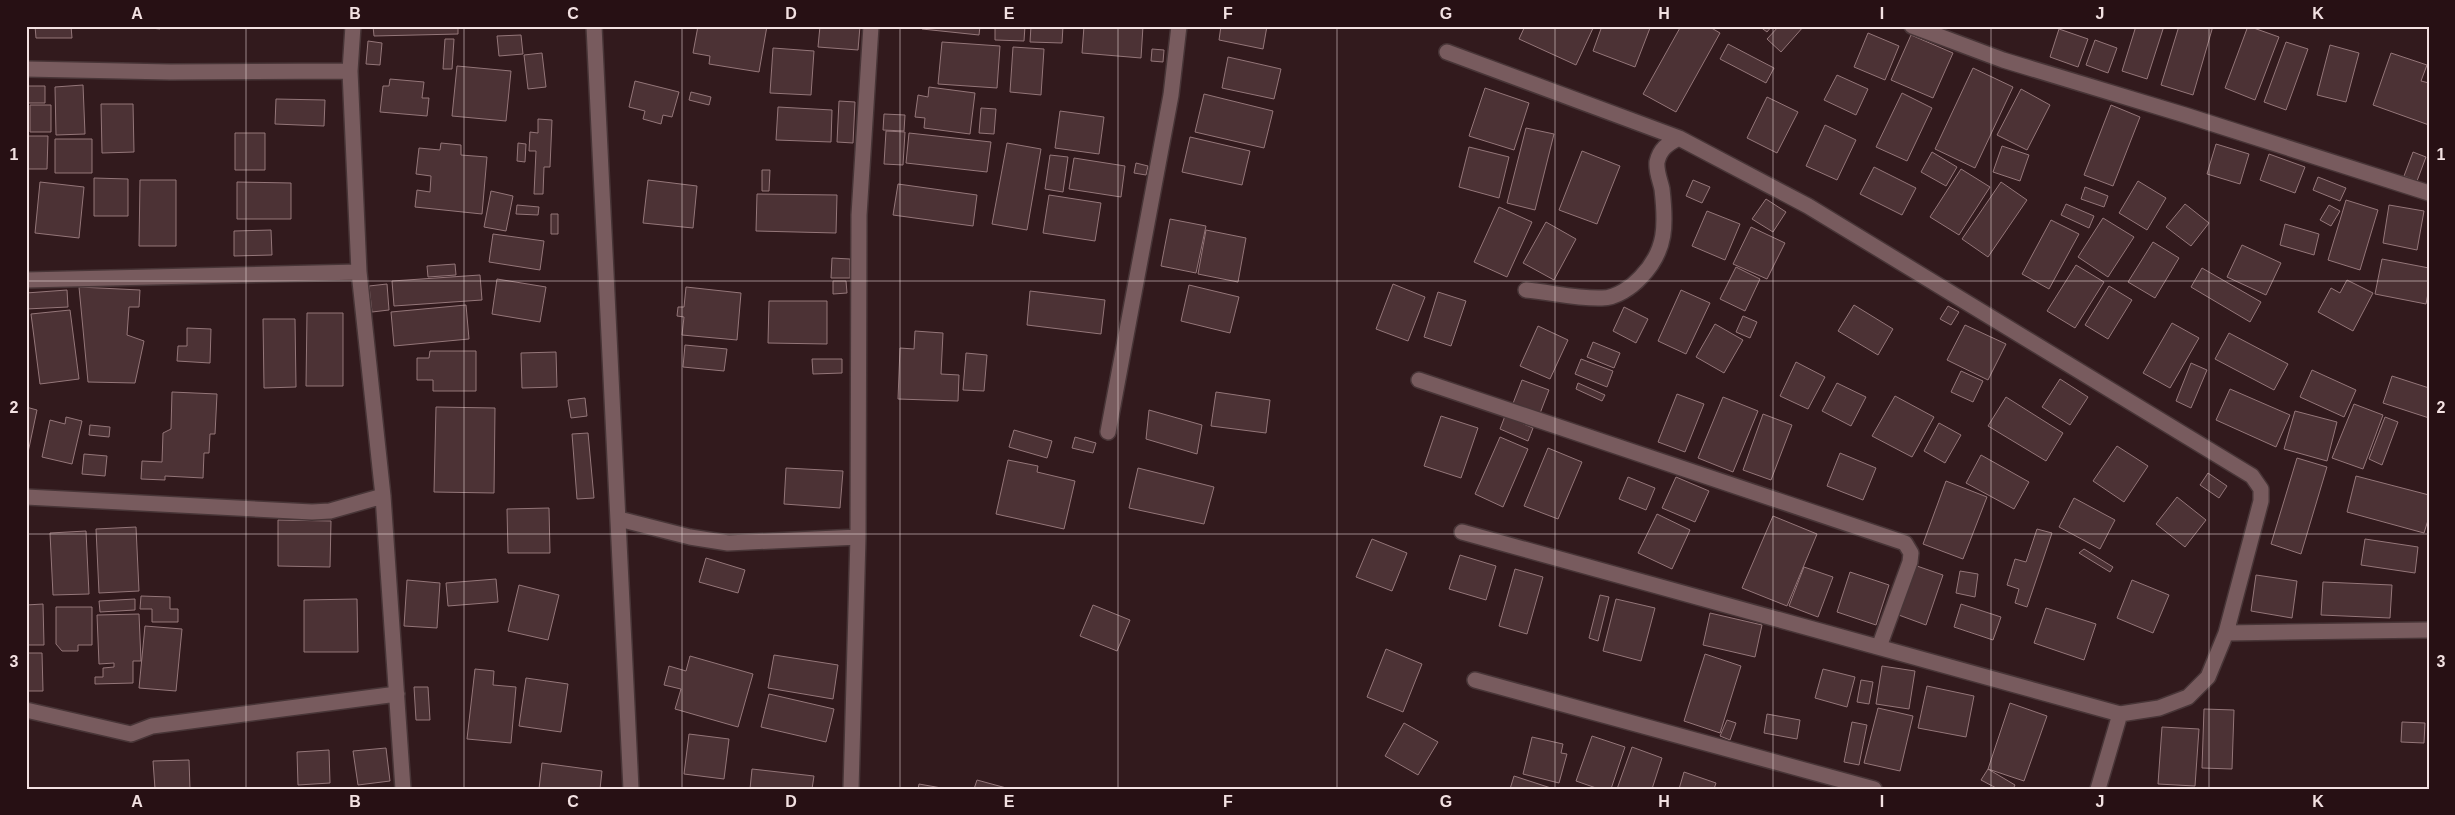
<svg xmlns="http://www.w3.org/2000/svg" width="2455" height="815" font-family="Arial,sans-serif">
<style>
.building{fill:#4c3235;stroke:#947679}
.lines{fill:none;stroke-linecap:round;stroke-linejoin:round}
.minor-casing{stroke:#483537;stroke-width:18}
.minor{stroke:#785b5e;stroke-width:15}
.grid{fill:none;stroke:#f3e1e2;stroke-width:1;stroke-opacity:0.55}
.neatline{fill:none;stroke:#f3e1e2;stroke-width:2}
.grid-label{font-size:16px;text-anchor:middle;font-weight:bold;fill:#f3e1e2}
</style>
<rect width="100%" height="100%" fill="#321a1d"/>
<path class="building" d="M26 26H28L27 50H26Z
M35 26H71L72 38H36Z
M132 26H160V29Z
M373 26H458V34L374 36Z
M698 26H767L759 72 709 64 710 56 693 53Z
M820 26H860L858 50 818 47Z
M922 26H980L979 35 922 29Z
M995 26H1025L1024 41 995 40Z
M1031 26H1063L1062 43 1030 42Z
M1084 26H1143L1141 58 1082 53Z
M1221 26H1267L1263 49 1219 40Z
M1525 26H1594L1576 65 1519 39Z
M1602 26H1645L1650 28 1635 67 1593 51Z
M1681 26H1708L1720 33 1676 112 1643 94Z
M1759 26H1772L1767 32Z
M1779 26H1804L1781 52 1767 39Z
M2136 26H2164L2147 79 2122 71Z
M2179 26H2213L2193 95 2161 85Z
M2248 26 2279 37 2255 100 2225 88Z
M2059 29 2088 39 2078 67 2050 57Z
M1868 33 1899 46 1885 80 1854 67Z
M521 35 523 54 499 56 497 36Z
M1911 35 1953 53 1933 98 1891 80Z
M445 39H454L452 69H443Z
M2095 40 2117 48 2108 73 2086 65Z
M368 41 382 43 380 65 366 64Z
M942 42 1000 46 997 88 938 84Z
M2286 42 2308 49 2286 110 2264 102Z
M1728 44 1774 68 1766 83 1720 59Z
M2330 45 2359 53 2346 102 2317 95Z
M1013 47 1044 49 1041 95 1010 92Z
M773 48 814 51 811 95 770 93Z
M1152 49 1164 50 1163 62 1151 61Z
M542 53 546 87 528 89 524 55Z
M2391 53 2427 65 2421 81 2429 83V125L2373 105Z
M1228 57 1281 69 1274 99 1222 88Z
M457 66 511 71 506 121 452 116Z
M1973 68 2013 87 1975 168 1935 149Z
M1837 75 1868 89 1856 115 1824 100Z
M390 79 424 82 422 98H429L427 116 380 112 383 86H389Z
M635 81 679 92 672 117 663 115 661 124 643 119 645 111 629 107Z
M83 85 85 134 56 135 55 87Z
M26 86H45V103H26Z
M929 87 975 93 970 134 924 128 925 118 915 117 918 95 928 97Z
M1485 88 1529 103 1514 150 1469 136Z
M2021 89 2050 105 2027 150 1997 135Z
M691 92 711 97 709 105 689 100Z
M1902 93 1932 108 1907 161 1876 147Z
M1204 94 1273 111 1264 148 1195 132Z
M1767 97 1798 112 1777 153 1747 138Z
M276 99 325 100 324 126 275 124Z
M839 101 855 102 853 143 837 142Z
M101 104H133L134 152 102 153Z
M30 105H51V132H30Z
M2111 105 2140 117 2113 186 2084 175Z
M778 107 832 110 831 142 776 140Z
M981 108 996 109 994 134 979 133Z
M1060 111 1104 117 1099 154 1055 148Z
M884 114 905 115 904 131 883 130Z
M538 119 552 120 550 167H544L543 194H534L536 151H529L530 132 538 133Z
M1825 125 1856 140 1837 180 1806 166Z
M1526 128 1554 134 1535 210 1507 203Z
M886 131 905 132 903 165 884 164Z
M235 133H265V170H235Z
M909 133 991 142 987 172 906 163Z
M26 136H48L47 169H26Z
M1190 137 1250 151 1242 185 1182 172Z
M55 139H92V173H55Z
M441 143 461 145V155L487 157 482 214 415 207 417 190 430 192 431 176 416 174 419 148 440 150Z
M518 143 526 144 525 162 517 161Z
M1007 143 1041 149 1027 230 992 224Z
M2216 144 2249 154 2240 184 2207 174Z
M2002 146 2029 155 2020 181 1993 172Z
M1469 147 1509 157 1499 198 1459 187Z
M1582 151 1620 166 1597 224 1559 210Z
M1932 152 1957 167 1946 186 1921 172Z
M2413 152 2426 157 2417 181 2404 176Z
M2269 154 2305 167 2295 193 2260 180Z
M1050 155 1068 157 1063 192 1045 189Z
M1074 158 1125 166 1121 197 1069 189Z
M1136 163 1148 166 1146 175 1134 173Z
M1874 167 1916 188 1902 215 1860 194Z
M1961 169 1990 187 1959 235 1930 217Z
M762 170H770L769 191H762Z
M2318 177 2346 188 2340 201 2313 190Z
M94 178 128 179V216H94Z
M140 180H176V246H139Z
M648 180 697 186 693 228 643 223Z
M1693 180 1710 187 1702 203 1686 196Z
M2138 181 2166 198 2147 230 2119 213Z
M40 182 84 187 79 238 35 233Z
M237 182 291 183V219H237Z
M2001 182 2027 200 1988 257 1962 239Z
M898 184 977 195 973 226 893 215Z
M2085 187 2108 196 2104 207 2081 199Z
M491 191 513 196 506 231 484 227Z
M757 194 837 195 836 233 756 231Z
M1049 195 1101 203 1095 241 1043 233Z
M1766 199 1786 212 1773 232 1752 219Z
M2346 200 2378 210 2360 270 2328 260Z
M2066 204 2094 216 2089 228 2061 215Z
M2185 204 2209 223 2191 246 2166 227Z
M517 205 539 207 538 215 516 214Z
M2329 205 2340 211 2331 226 2320 220Z
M2389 205 2424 211 2417 250 2383 243Z
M1499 207 1532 222 1507 277 1474 262Z
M1707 211 1740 224 1725 260 1692 246Z
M551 214H558V234H551Z
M2103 218 2134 237 2108 277 2078 257Z
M1170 219 1206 226 1196 273 1161 266Z
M2051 220 2079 234 2049 289 2022 274Z
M1546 222 1576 239 1554 280 1523 263Z
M2285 224 2319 234 2314 255 2280 245Z
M1751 227 1785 243 1767 279 1733 264Z
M271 230 272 255 234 256V231Z
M1206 230 1246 238 1238 282 1198 274Z
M493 234 544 241 540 270 489 262Z
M2153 242 2179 258 2155 298 2128 282Z
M2242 245 2281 263 2266 295 2227 277Z
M832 258 850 259V278H831Z
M2382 259 2429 268V288L2426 304 2375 294Z
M455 264 456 275 428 277 427 266Z
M2076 265 2104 282 2075 328 2047 311Z
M1736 267 1760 279 1745 311 1720 299Z
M2202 268 2261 302 2250 322 2191 287Z
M480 275 482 300 394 306 392 281Z
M497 279 546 287 540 322 492 314Z
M2347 280 2373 293 2353 331 2318 312 2331 288 2340 293Z
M833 281H846L847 293 833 294Z
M387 284 389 310 372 312 369 286Z
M1393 284 1425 297 1408 341 1376 329Z
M1189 285 1239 297 1230 333 1181 321Z
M2109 286 2132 300 2108 339 2085 325Z
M79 287 140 290 139 307H129L127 335 144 341 135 383 88 382Z
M686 287 741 293 737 340 682 335 684 317 677 316 678 307H684Z
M67 290 68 307 26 309V293Z
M1681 290 1710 303 1686 354 1658 341Z
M1030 291 1105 300 1101 334 1027 325Z
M1438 292 1466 301 1451 346 1424 337Z
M769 301H827V344L768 343Z
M466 305 469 339 394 346 391 312Z
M1854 305 1893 329 1878 355 1838 331Z
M1948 306 1959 312 1951 325 1940 319Z
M1624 307 1648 319 1636 343 1613 331Z
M70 310 79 379 40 384 31 314Z
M307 313H343V386H306Z
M1743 316 1757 322 1750 338 1736 332Z
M263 319H295L296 387 264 388Z
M2172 323 2199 338 2170 388 2143 373Z
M1715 324 1743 340 1724 373 1696 357Z
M1965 325 2006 344 1988 380 1947 360Z
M1538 326 1568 340 1550 379 1520 366Z
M187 328 211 329 210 363 177 361 178 346H187Z
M915 331 943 333 941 374 959 375 958 401 898 399 900 348 914 349Z
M2229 333 2288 364 2274 390 2215 359Z
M1593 342 1620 353 1614 368 1587 357Z
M685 345 727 349 724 371 683 367Z
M430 351H476V391H433V380H417V358H429Z
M556 352 557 387 522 388 521 353Z
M966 353 987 355 984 391 963 390Z
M812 359H842V373L813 374Z
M1581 359 1613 371 1607 387 1575 374Z
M1796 362 1825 377 1808 409 1780 396Z
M2191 363 2207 370 2191 408 2176 401Z
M2312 370 2356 390 2344 417 2300 397Z
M1961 371 1983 381 1973 402 1951 392Z
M2392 376 2429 388V418L2383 403Z
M2060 379 2088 397 2070 425 2042 407Z
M1522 380 1549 390 1539 416 1512 406Z
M1578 383 1605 395 1602 401 1576 389Z
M1837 383 1866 397 1851 426 1822 411Z
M2230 389 2290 415 2276 447 2216 420Z
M172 392 217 394 215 434H210L209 453H204L203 478 165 476V480L141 479 142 461 162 462 163 433 171 429Z
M1216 392 1270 400 1266 433 1211 426Z
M1677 394 1704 404 1685 452 1658 442Z
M1895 396 1934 417 1912 457 1872 436Z
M1723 397 1758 411 1733 472 1698 458Z
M2006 397 2063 433 2046 461 1988 426Z
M585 398 587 416 571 418 568 400Z
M2354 404 2383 415 2363 469 2332 458Z
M26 407 37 410 26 462Z
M436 407 495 408 494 493 434 492Z
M1149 410 1202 425 1197 454 1146 439Z
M2295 411 2337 422 2327 461 2284 449Z
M1763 414 1792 425 1771 480 1743 470Z
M1441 416 1478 428 1461 478 1424 466Z
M1505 416 1533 428 1528 441 1500 429Z
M66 417 82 421 72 464 42 457 50 420 65 424Z
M2385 417 2398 422 2382 465 2369 459Z
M1939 423 1961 435 1945 463 1924 451Z
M90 425 110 427 109 437 89 435Z
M1014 430 1052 441 1047 458 1009 447Z
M588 433 594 498 577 499 572 434Z
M1075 437 1096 443 1093 453 1072 448Z
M1500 437 1528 449 1503 507 1475 494Z
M2117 446 2148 466 2124 502 2093 481Z
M1548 448 1582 462 1558 519 1524 506Z
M1840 453 1876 468 1863 500 1827 486Z
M84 454 107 456 105 476 82 474Z
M1981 455 2029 482 2014 509 1966 483Z
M2297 458 2327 467 2301 554 2271 544Z
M1008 460 1038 466 1037 472 1075 481 1064 529 996 514Z
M786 468 843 471 840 508 784 504Z
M1138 468 1214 487 1204 524 1129 508Z
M2208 473 2227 486 2219 498 2200 485Z
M2356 476 2429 495V517L2424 533 2347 512Z
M1628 477 1655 488 1646 510 1619 499Z
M1676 477 1709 491 1695 522 1662 508Z
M1946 481 1987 497 1963 559 1923 544Z
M2177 497 2206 520 2185 547 2156 524Z
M2074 498 2115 520 2100 549 2059 527Z
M549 508 550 553H508L507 509Z
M1657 514 1690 530 1672 569 1638 553Z
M1773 516 1817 534 1787 606 1742 588Z
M278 520 331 521 330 567 278 566Z
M136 527 139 591 99 593 96 529Z
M2037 529 2052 533 2027 607 2015 603 2019 589 2007 585 2015 559 2026 562Z
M86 531 89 594 53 595 50 533Z
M1372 539 1407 553 1392 591 1356 577Z
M2365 539 2418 547 2415 573 2361 565Z
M2084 549 2113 567 2110 572 2079 553Z
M1460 555 1496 566 1486 600 1449 589Z
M706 558 745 570 738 593 699 582Z
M1914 565 1943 575 1926 625 1896 614Z
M1804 567 1833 577 1818 617 1789 606Z
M1515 569 1543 577 1527 634 1499 626Z
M1960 571 1978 574 1975 597 1956 593Z
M1850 572 1889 585 1876 625 1837 612Z
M2256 575 2297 581 2292 618 2251 611Z
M496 579 498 602 448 606 446 583Z
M407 580 440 583 437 628 404 626Z
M2132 580 2169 595 2153 633 2117 618Z
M2323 582 2392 585 2390 618 2321 615Z
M519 585 559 595 548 640 508 631Z
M1600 595 1609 597 1598 641 1589 638Z
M141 596 170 597V609H178V622H152V609H140Z
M135 599V610L100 612 99 601Z
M357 599 358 652H304V600Z
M1616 599 1655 608 1641 661 1603 651Z
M43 604 44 645H26V605Z
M1961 604 2001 617 1993 640 1954 627Z
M1093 605 1130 620 1117 651 1080 636Z
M56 607H92V645H78V651H62L56 644Z
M2046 608 2096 624 2084 660 2034 643Z
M1710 613 1762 625 1755 657 1703 645Z
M139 614 141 661H133V683L95 684V677H103V668L114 667V663L99 664 97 615Z
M145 626 182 629 176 691 139 688Z
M1386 649 1422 664 1403 712 1367 697Z
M26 650V653H42L43 691H26Z
M1705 654 1741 666 1720 733 1684 721Z
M774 655 838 665 833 699 768 688Z
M690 656 753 674 738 727 675 709 681 689 664 685 669 666 686 671Z
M1882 666 1915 671 1909 709 1876 704Z
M475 669 494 671 493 685 516 687 511 743 467 739Z
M1823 669 1855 677 1847 707 1815 698Z
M526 678 568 684 561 732 519 726Z
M1861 680 1873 682 1869 704 1857 702Z
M1927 686 1974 696 1966 737 1918 728Z
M414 687H428L430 720H416Z
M769 694 834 709 826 742 761 727Z
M2010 703 2047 716 2024 781 1988 769Z
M1878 708 1913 716 1900 771 1864 763Z
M2204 709 2234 710 2232 769 2202 768Z
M1767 714 1800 720 1797 739 1764 733Z
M1727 720 1736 723 1730 740 1720 736Z
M1852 722 1867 725 1859 765 1844 762Z
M2402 722 2425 723 2424 743 2401 742Z
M1404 723 1438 742 1418 775 1385 756Z
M2162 727 2199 729 2195 786 2158 784Z
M689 734 729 739 724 779 684 774Z
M1592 736 1625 747 1611 789H1599L1576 781Z
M1532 737 1563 744 1561 753 1567 754 1559 783 1523 774Z
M1632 747 1662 758 1652 789H1617Z
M386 748 390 781 358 785 353 751Z
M329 750 330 783 298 785 297 752Z
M189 760 190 789H155L153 761Z
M542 763 602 771 600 789H539Z
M752 769 814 776 812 789H750Z
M1988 769 2015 785 2013 789H1998L1981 780Z
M1684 772 1716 783 1714 789H1679Z
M1514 776 1554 789H1510Z
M977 780 1010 789H974Z
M919 784 947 789H918Z"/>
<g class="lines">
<defs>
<path id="minor" d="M353 26 350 71 359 272 383 496 403 789
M594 26 631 789
M1912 26 2003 60 2185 115 2429 193
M1447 52 1679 138 1808 206 2252 476 2261 489V501L2226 633 2208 677 2188 697 2159 708 2120 714 1462 532
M26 69 170 72 350 71
M26 280 359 272
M1526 290C1550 292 1577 299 1602 298 1616 298 1632 287 1641 277 1667 250 1666 224 1662 189 1660 180 1656 171 1657 162 1660 149 1667 144 1679 138
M1419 380 1905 543 1911 553 1910 562 1879 647
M1108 432 1171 95 1179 26
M26 497 312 512 330 511 383 496
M619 519 690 537 728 543 858 537
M2226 633 2429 630
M1475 680 1874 789
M26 710 131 734 152 726 397 694
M851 789 858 537 859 215 871 26
M2098 789 2120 714"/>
</defs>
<use href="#minor" class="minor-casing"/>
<use href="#minor" class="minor"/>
</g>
<path class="grid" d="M246 26V789M464 26V789M682 26V789M900 26V789M1118 26V789M1337 26V789M1555 26V789M1773 26V789M1991 26V789M2209 26V789M26 281H2429M26 534H2429"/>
<rect width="2455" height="815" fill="none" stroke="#271014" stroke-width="55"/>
<rect x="28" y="28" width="2400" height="760" class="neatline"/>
<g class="grid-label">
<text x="137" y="19">A</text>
<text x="355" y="19">B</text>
<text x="573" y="19">C</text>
<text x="791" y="19">D</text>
<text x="1009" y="19">E</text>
<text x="1228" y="19">F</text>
<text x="1446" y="19">G</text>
<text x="1664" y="19">H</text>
<text x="1882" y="19">I</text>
<text x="2100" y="19">J</text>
<text x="2318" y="19">K</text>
<text x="14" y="160">1</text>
<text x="2441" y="160">1</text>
<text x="14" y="413">2</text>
<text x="2441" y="413">2</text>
<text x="14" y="667">3</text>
<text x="2441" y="667">3</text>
<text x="137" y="807">A</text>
<text x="355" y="807">B</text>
<text x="573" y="807">C</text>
<text x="791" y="807">D</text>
<text x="1009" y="807">E</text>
<text x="1228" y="807">F</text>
<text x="1446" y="807">G</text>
<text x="1664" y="807">H</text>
<text x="1882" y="807">I</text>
<text x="2100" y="807">J</text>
<text x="2318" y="807">K</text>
</g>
</svg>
